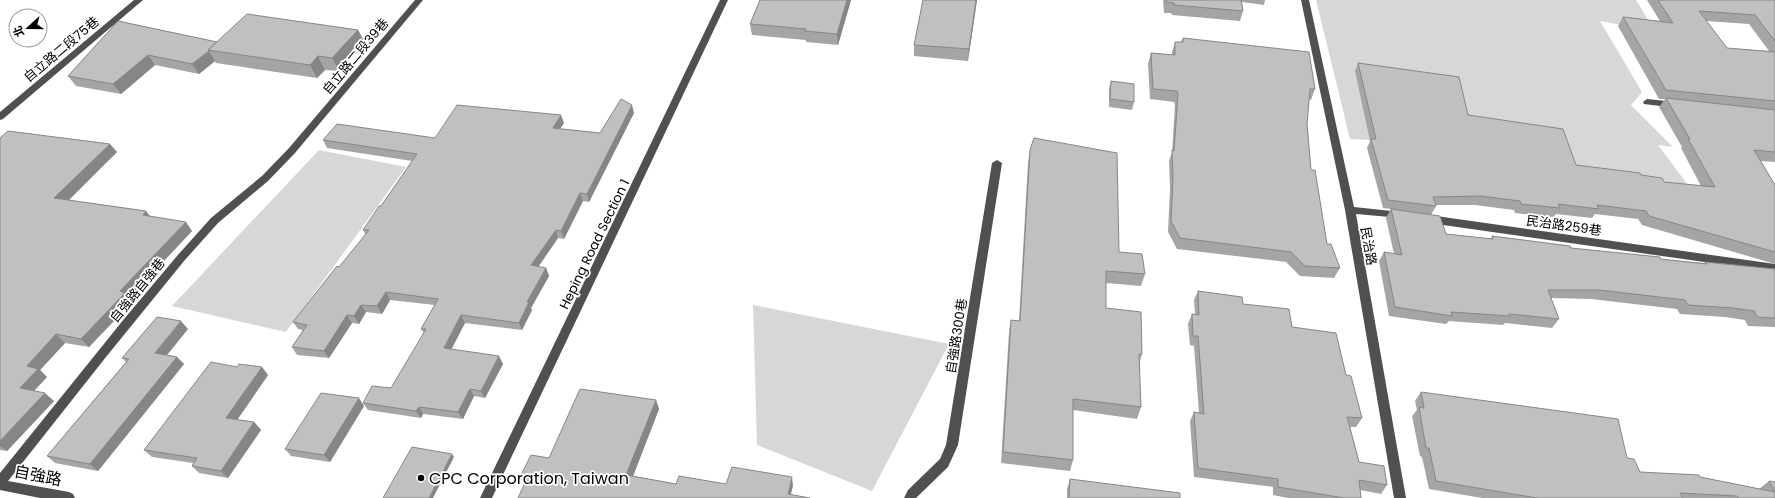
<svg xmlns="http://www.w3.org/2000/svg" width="1775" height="498" font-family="Poppins,'Noto Sans TC',sans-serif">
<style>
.green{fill:#d7d7d7}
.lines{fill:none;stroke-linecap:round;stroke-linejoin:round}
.minor{fill:#505050;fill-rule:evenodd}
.wall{fill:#a5a5a5;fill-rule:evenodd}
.shaded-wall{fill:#868686}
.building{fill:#c0c0c0;stroke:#868686}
.poi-dot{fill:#000;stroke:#fff;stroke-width:1.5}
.labels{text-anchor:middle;stroke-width:3.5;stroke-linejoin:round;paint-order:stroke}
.street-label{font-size:13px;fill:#000;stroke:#fff}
.near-street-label{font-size:16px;fill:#000;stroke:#fff}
.near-poi-label{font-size:16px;fill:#000;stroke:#fff;text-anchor:start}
</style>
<rect width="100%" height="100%" fill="#fff"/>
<!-- green -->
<path class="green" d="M1316 0H1636L1655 31 1600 21 1642 92 1631 105 1673 147 1658 145 1688 185 1370 140 1350 139Z
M319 150 406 167 286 332 172 306Z
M753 305 949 344 872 491 757 445Z"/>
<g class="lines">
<!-- minor -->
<path class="minor" d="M134 0H143L3 119 0 120V112Z
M415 0H423L295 153 268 181 218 223 184 261 106 357 8 481 69 492 73 494 75 498H40L0 490V473L124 319 177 256 211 218 262 176 289 148Z
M720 0H728L492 498H480Z
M1301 0H1309L1354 207 1401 212 1406 215 1401 218 1356 214 1406 498H1394L1345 210Z
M1647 99 1676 102 1680 105 1676 108 1644 104 1643 102Z
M997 160 1002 163 958 445 948 467 916 498H904L908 490 940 459 946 445 992 163Z
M1429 215 1775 264V272L1429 223 1424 219Z"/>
</g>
<!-- wall -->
<path class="wall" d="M760 0H851L838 45 806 42V40L752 35 750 24Z
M923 0H977L968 61 914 56V45Z
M1163 0H1265L1264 5 1242 2 1243 11 1240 21 1172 15 1171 13H1164Z
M1647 0H1775V162L1760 161 1775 185V264L1642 225 1638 219 1595 214 1592 218 1556 214 1553 217 1515 213 1514 210 1475 205H1436V206L1431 215 1446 234 1491 239 1492 236 1571 248 1660 259 1704 263 1705 262 1775 269V327L1748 326 1745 320 1725 317 1680 314 1677 309 1591 299 1551 298 1559 319 1552 328 1505 323 1503 325 1449 321 1446 324 1389 316 1379 261 1384 252 1394 254 1386 218 1391 209 1383 208 1367 148 1370 141 1355 71 1358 63 1576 165 1641 175 1664 182 1701 186 1681 148 1682 147 1659 107 1665 99H1659L1618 26 1623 17 1660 21ZM1706 21 1749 24 1769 51 1727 48Z
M118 21 217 42 358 30 365 43 339 71 325 70 317 78 216 63 215 61 199 74 155 65 121 94 76 86 68 76Z
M1183 38 1315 89 1311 100 1309 99 1307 124 1311 170 1327 244 1340 268 1334 278 1300 276 1286 262 1177 249 1168 232 1170 189 1169 161 1172 152 1175 104 1174 102 1150 99 1148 64 1151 53 1172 55V52L1175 42H1181Z
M1111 81 1134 102 1132 110 1109 107V89Z
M634 113 589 202 583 201 564 239 558 238 538 267 546 268 549 276 531 308 532 310 522 330 465 323 451 349 503 364 485 398 474 396 463 419 423 414 421 418 368 410 363 403 391 388 424 333 421 329 435 305 390 300 382 314 366 312 359 324 352 323 329 358 297 355 292 347 303 330 298 329 293 322 339 267 366 235 363 230 381 206 412 161 327 148 323 140 435 138 564 123 560 129 600 133Z
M0 138 117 152 68 200 146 211 149 216 192 231 130 297 133 301 89 347 65 343 40 370 47 377 34 391 54 401 7 451 0 450Z
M1030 150 1119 252 1145 274 1141 286 1106 283V308L1142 354 1139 364 1141 407 1137 419 1073 410V460L1070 471 1001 463 1009 332 1011 320 1019 321 1028 163Z
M1198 291 1243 304 1292 327 1346 375 1362 418 1356 427H1350L1359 462 1387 485 1381 494 1360 490 1361 498H1288L1273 495V487L1194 477 1190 421 1194 412 1199 413 1194 346 1190 345 1188 324 1192 314H1195L1194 300Z
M188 329 167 355 177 357 184 364 98 471 55 463 47 456 126 362 122 358Z
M268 375 237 420 254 422 261 430 228 478 199 473 192 466 193 463 152 457 144 450Z
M1421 392 1627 458 1640 472 1700 477 1759 489 1769 481 1775 482V498H1482L1429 489 1422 457 1420 456 1412 416 1417 410 1415 401Z
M656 400 659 409 633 476 676 484 793 486 524 484 520 477 549 458Z
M364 406 330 462 291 456 285 449Z
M1070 479 1180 498H1067V489Z"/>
<!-- shaded-wall -->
<path class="shaded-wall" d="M847 0H851L838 45 837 34Z
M976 0H977L968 61 969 49Z
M358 30 365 43 339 71 332 58Z
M209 51 215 61 199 74 192 64Z
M148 55 155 65 121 94 113 84Z
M318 56 325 70 317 78 310 65Z
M632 105 634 113 589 202 587 194Z
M561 115 564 123 555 136 553 128Z
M110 144 117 152 62 207 54 198Z
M580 193 583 201 564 239 561 231Z
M146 211 153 220 143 215Z
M186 222 192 231 130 297 133 301 89 347 81 339 120 291Z
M556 230 558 238 534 273 531 265Z
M546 268 549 276 531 308 532 310 522 330 519 323 527 302Z
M386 292 390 300 382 314 377 306Z
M361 305 366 312 359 324 354 316Z
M347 315 352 323 329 358 324 351Z
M461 315 465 323 448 356 444 348Z
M181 321 188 329 162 361 155 353Z
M56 334 65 343 40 370 47 377 29 396 20 388 27 366Z
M499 356 503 364 485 398 481 391Z
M177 357 184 364 98 471 90 464Z
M262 367 268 375 233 426 226 418Z
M470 389 474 396 463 419 458 412Z
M45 393 54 401 7 451 0 446V441Z
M359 398 364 406 330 462 324 455Z
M656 400 659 409 630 484 626 475Z
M419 407 423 414 421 418 416 411Z
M254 422 261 430 228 478 221 471Z
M452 454 454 457 433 498H429Z
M792 477 793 486 790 498 788 494Z"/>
<!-- building -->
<path class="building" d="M760 0H847L837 34 805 31 806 29 750 24Z
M923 0H976L969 49 914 45Z
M1166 0H1241L1243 11 1174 5V3L1166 2Z
M1658 0H1775V41L1755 15 1699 11 1727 48 1775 52V101L1666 90 1623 17 1673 23Z
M247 14 358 30 332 58 318 56 310 65 208 50Z
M118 21 217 42 208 50 209 51 192 64 148 55 113 84 68 76Z
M1183 38 1309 52 1315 89H1310L1307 124 1311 170H1315L1327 244H1331L1340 268 1305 266 1291 252 1180 238 1171 221 1173 179 1172 150 1174 151 1178 94 1177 91 1153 89 1151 53 1175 55V42H1183Z
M1358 63 1459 77 1468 115 1563 129 1576 165 1640 173 1641 175 1662 178 1664 182 1715 187 1688 139H1690L1666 98 1775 110V152L1754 150 1775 185V252L1649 216 1646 211 1597 205 1599 209 1558 204 1560 208 1521 204 1520 201 1481 196 1433 197 1436 206 1388 200 1371 139H1376Z
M1111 81 1134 84V102L1110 99Z
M621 99 632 105 587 194 580 193 561 231 556 230 531 265 546 268 527 302H529L519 323 461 315 444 348 499 356 481 391 470 389 458 412 419 407 416 411 363 403 372 386 391 388 426 329H421L438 299 386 292 377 306 361 305 354 316 347 315 324 351 292 347 307 325 293 322 337 266 339 267 369 230H363L379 206H381L417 154 323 140 337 124 435 138 457 105 561 115 553 128 600 133Z
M8 131 110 144 54 198 146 211 143 215 186 222 120 291 125 293 81 339 56 334 27 366 38 369 20 388 45 393 0 441V138Z
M1034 138 1117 153 1119 252 1142 254 1145 274 1106 271V308L1141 312 1142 354H1139L1141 407 1073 399V460L1003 452 1011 320 1020 321 1030 150Z
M1391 209 1440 216 1446 234 1493 239 1492 236 1570 246 1571 248 1660 257V259L1707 264 1705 262 1775 269V318L1757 317 1754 311 1733 308 1688 305 1685 300 1599 290H1548L1559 319 1509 314 1510 316 1451 312 1452 316 1395 307 1384 252 1402 255Z
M1198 291 1242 297 1243 304 1289 309 1292 327 1336 333 1346 375 1351 376 1362 418 1347 417 1359 462 1384 466 1387 485 1359 480 1361 498H1344L1278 487V479L1198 468 1194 412 1204 414 1198 336H1193L1192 314 1199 315Z
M157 317 181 321 155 353 177 357 90 464 47 456 129 359 122 358Z
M211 362 237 367 239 364 262 367 226 418 254 422 221 471 192 466 197 458 144 450Z
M580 389 656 400 626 475 676 484 679 476 726 484 732 467 792 477 788 494 810 498H518L527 478 520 477 531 455 549 458Z
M1421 392 1618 419 1627 458 1634 459 1640 472 1699 475 1700 477 1775 492 1769 481 1775 482V498H1738L1737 496 1680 493 1683 498H1537L1436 481 1429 448H1426L1419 407 1424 408Z
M321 393 359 398 324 455 285 449Z
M412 447 452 454 429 498H383Z
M1070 479 1180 493V498H1069Z"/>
<!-- markers -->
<circle class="poi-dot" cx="421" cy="478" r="4"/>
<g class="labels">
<!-- street labels -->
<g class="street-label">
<text transform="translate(61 49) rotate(-40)" y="5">自立路二段75巷</text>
<text transform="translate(355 56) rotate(-50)" y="5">自立路二段39巷</text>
<text transform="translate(1564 225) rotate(8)" y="5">民治路259巷</text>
<text transform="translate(594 244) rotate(-64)" y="5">Heping Road Section 1</text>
<text transform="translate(1369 246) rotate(80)" y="5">民治路</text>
<text transform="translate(137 290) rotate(-51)" y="5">自強路自強巷</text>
<text transform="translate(956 336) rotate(-81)" y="5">自強路300巷</text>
</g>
<!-- near-street labels -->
<g class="near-street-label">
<text transform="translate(38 475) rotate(11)" y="6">自強路</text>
</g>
<!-- near-poi labels -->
<g class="near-poi-label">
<text x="429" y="484">CPC Corporation, Taiwan</text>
</g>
</g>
<!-- north arrow -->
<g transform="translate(28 28) rotate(249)"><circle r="19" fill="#ffffff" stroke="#999999"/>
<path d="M0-3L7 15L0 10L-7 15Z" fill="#000000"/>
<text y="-6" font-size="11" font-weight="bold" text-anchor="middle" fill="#000000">北</text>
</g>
</svg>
